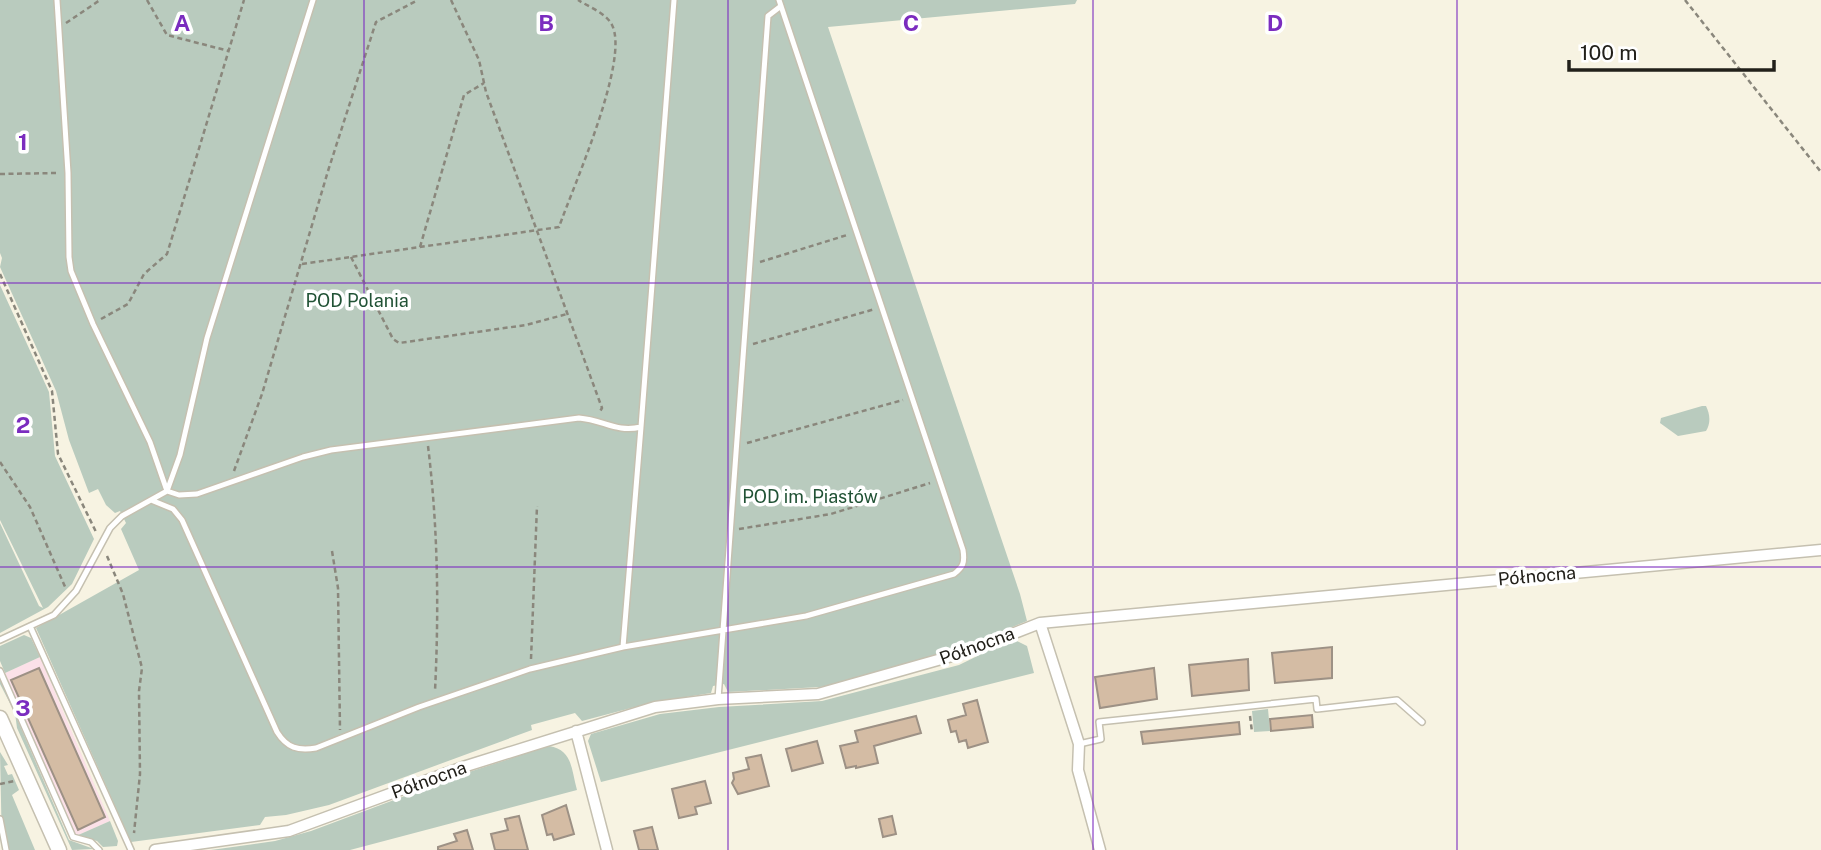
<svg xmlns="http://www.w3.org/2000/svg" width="1821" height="850" font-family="'Public Sans',sans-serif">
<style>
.industrial{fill:#fbe1e8}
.green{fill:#b9cbbe}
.building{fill:#d4bca4;stroke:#9d9185;stroke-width:2}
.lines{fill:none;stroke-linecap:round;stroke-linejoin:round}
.service-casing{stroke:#c5c0b0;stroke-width:8}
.minor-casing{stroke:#c5c0b0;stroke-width:13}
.tertiary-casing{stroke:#c5c0b0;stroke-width:17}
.path{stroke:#8a877c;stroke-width:2.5;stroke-dasharray:5 3.5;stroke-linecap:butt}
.service{stroke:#fff;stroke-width:5}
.minor{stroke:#fff;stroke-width:10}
.tertiary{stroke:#fff;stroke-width:14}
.grid{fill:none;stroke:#7b2cbf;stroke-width:2;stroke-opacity:0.55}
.labels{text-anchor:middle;stroke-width:7;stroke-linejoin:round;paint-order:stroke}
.park-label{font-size:18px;fill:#215235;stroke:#fff}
.street-label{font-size:18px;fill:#22201a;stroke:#fff}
.grid-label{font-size:23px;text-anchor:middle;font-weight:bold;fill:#7b2cbf;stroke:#fff;stroke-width:7;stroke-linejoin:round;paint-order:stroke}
</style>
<rect width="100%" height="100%" fill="#f7f3e2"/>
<!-- industrial -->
<path class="industrial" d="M40 657 110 821 76 836 5 673Z"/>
<!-- green -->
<path class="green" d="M0 0H1077L1075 4 828 27 1020 594 1027 621 957 650 845 682 820 687 728 692 724 684 713 686 711 693 650 703 582 721 575 713 531 725 532 730 329 805 286 815 265 817 260 825 131 842 36 628 139 570 121 529 126 523 120 511 115 513 106 505 98 489 89 493 69 440 56 391 0 267 2 258 0 253Z
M0 285 49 392 55 456 94 539 72 584 48 607 0 633V523L39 606 43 608 0 520Z
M1702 406H1706C1710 414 1711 423 1706 431L1678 436 1660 423 1661 418Z
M24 635 31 638 40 657 5 673 0 661V646Z
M1017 641 1027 646 1034 673 601 782 588 741 591 734 660 714 719 707 822 701 959 665 1004 643Z
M0 679 69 840 94 849 72 850 17 728 15 713 0 684Z
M1268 709 1270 731 1254 732 1252 711Z
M549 746C573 750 571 769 577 790L350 850H211L275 841 311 831 469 772Z
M0 752 8 765 4 766 8 775 12 774 19 790 12 795 35 850H2Z
M110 821 118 841 117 846 103 847 97 841 76 836Z"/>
<!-- building -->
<path class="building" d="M1332 647V678L1275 683 1272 653Z
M1248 659 1249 690 1192 696 1189 665Z
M39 668 105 817 78 830 11 680Z
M1154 668 1157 699 1100 708 1095 677Z
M977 700 988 742 968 748 966 740 959 742 956 731 951 732 948 720 966 715 963 704Z
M1312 715 1313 727 1271 731 1270 719Z
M916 716 921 733 874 746 878 763 856 768V766L846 768 840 746 858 742 855 731Z
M1239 722 1240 734 1143 744 1141 732Z
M817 741 823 763 792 771 786 749Z
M761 755 769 786 738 794 732 783 734 779 733 773 749 769 746 758Z
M705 781 711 803 695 807 697 814 679 818 672 789Z
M566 805 574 834 554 840 552 834 547 835 542 815Z
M519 816 528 850H495L491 834 508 830 505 819Z
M892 816 896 834 883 837 879 819Z
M652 827 658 850H639L634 831Z
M467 830 473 850H438V847L457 841 454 834Z"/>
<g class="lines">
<defs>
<path id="service" d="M57 0 68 173 69 257 71 271 93 324 150 442 167 491
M167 491 179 495 197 494 303 457 331 450 579 418C604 420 616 433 641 427L674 0
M151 500 173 509 182 520 277 732C287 748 298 751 316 748L419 707 530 669 623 647 641 427
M30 626 131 850
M0 640 54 615 76 591 110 528 122 516 167 491 180 455 207 338 313 0
M623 647 806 616 954 574C963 567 965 563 963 550L779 0
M0 671 73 837 91 842 99 850
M718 699 768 16 781 6
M1079 744 1101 739 1099 722 1316 699 1317 709 1397 700 1422 722
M0 819 6 850"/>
<path id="minor" d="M1040 623 1079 744 1078 770 1100 850
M576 731 607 850
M155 850 289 831 463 767 655 707 718 699 818 694 966 652 1040 623 1821 550"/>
<path id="tertiary" d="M0 718 59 850"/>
</defs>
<!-- service casing -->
<use href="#service" class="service-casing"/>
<!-- minor casing -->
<use href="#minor" class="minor-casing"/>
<!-- tertiary casing -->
<use href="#tertiary" class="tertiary-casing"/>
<!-- path -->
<path class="path" d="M147 0 167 35 229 51
M451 0 479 60 486 92 602 408 599 413
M1685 0 1821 172
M66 23 100 0
M0 174 58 173
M420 247 464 95 484 83
M351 257 393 339 399 343 526 325 567 314
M760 262 847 235
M302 264 559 227C573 187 630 60 612 25 606 13 589 7 578 0
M0 274 52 391 58 454 97 534
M101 319 128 304 144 274 167 254 244 0
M753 344 875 309
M747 443 903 400
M428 446C438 528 439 609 435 691
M0 462 30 507 66 589
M234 471 262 394 328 171 376 22 418 0
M739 529 831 514 930 483
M332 551 338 588 340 730
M107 556 123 594 142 668 139 691 140 774 134 833
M531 659 537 506
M1250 716 1252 732
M0 784 14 781"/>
<!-- service -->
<use href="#service" class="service"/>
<!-- minor -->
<use href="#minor" class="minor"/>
<!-- tertiary -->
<use href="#tertiary" class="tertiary"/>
</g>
<!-- grid -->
<path class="grid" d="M364 0V850M728 0V850M1093 0V850M1457 0V850M0 283H1821M0 567H1821"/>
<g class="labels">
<!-- park labels -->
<g class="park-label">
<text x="357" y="307">POD Polania</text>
<text x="810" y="503">POD im. Piastów</text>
</g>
<!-- street labels -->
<g class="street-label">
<text transform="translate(1537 576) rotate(-5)" y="6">Północna</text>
<text transform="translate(977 646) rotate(-20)" y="6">Północna</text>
<text transform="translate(429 780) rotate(-20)" y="6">Północna</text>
</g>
</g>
<g class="grid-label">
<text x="182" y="31">A</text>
<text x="546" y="31">B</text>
<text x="911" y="31">C</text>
<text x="1275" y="31">D</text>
<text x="23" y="150">1</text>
<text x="23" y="433">2</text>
<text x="23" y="716">3</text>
</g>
<!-- scale -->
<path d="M1569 60v10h205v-10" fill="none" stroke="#22201a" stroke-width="3.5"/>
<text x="1580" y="60" font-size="21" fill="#22201a" stroke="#ffffff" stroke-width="5" paint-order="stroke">100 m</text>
</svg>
